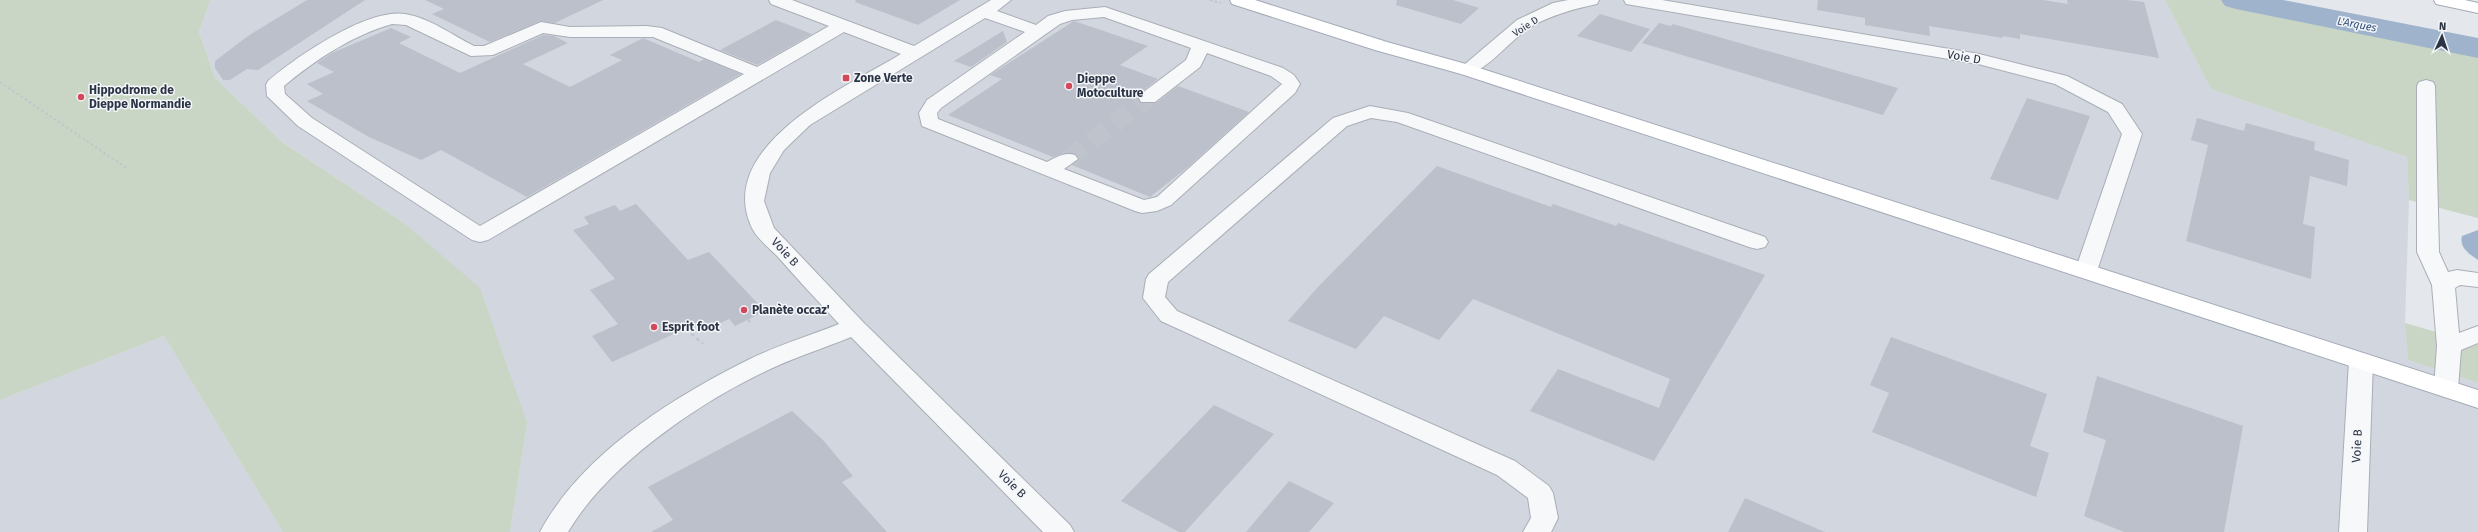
<svg xmlns="http://www.w3.org/2000/svg" width="2478" height="532" font-family="'Fira Sans',sans-serif">
<style>
.built{fill:#d2d6de}
.green{fill:#c9d6c5}
.water{fill:#9fb4cc}
.lines{fill:none;stroke-linecap:round;stroke-linejoin:round}
.river{fill:#9fb4cc;fill-rule:evenodd}
.building{fill:#bbc0ca}
.minor-tunnel{stroke:#bfc3cb;stroke-width:19;stroke-dasharray:19 10;stroke-linecap:butt}
.minor-casing{stroke:#a9aeb7;stroke-width:2}
.major-casing{stroke:#a3abb8;stroke-width:2}
.path-far1{stroke:#c2c5cb;stroke-width:2;stroke-dasharray:2.5 2.5;stroke-linecap:butt}
.path{stroke:#c2c5cb;stroke-width:2.5;stroke-dasharray:3.5 3.5;stroke-linecap:butt}
.minor{fill:#f7f8fa;fill-rule:evenodd}
.major{fill:#fff;fill-rule:evenodd}
.poi-dot{fill:#d1495b;stroke:#f4f6f9;stroke-width:1.5}
.labels{text-anchor:middle;stroke-width:3;stroke-linejoin:round;paint-order:stroke}
.far-street-label{font-size:10px;fill:#2b3445;stroke:#f4f6f9}
.far-water-label{font-size:11px;font-style:italic;fill:#34527a;stroke:#f4f6f9}
.street-label{font-size:12px;fill:#2b3445;stroke:#f4f6f9}
.poi-label{font-size:12px;font-weight:bold;fill:#2b3445;stroke:#f4f6f9;text-anchor:start}
</style>
<rect width="100%" height="100%" fill="#e4e7ec"/>
<!-- built -->
<path class="built" d="M210 0H2165L2211 89 2407 157 2409 200 2405 323 2408 360 2478 383V532H510L527 423 404 223 282 142 215 78 199 32Z
M164 336 283 532H0V400Z"/>
<!-- green -->
<path class="green" d="M0 0H210L199 32 215 78 282 142 404 223 480 288 527 423 510 532H283L164 336 0 400Z
M2165 0H2255L2478 40V218L2409 200 2407 157 2211 89Z
M2405 323 2478 344V383L2408 360Z"/>
<!-- water -->
<path class="water" d="M2478 230V260C2469 254 2459 247 2462 236Z"/>
<g class="lines">
<!-- river -->
<path class="river" d="M2221 0H2283L2478 38V58L2236 9 2225 6Z"/>
</g>
<!-- building -->
<path class="building" d="M307 0H365L258 70 247 69 230 80H223L215 68V61L248 36Z
M425 0H603L555 23 540 21 490 42 432 14 444 9Z
M856 0H960L918 25 855 2Z
M1397 0H1453L1479 8 1461 24 1396 5Z
M1818 0H2043L2068 4 2067 0H2127L2144 2 2159 58 2020 34V39L2003 36V38L1929 26 1930 36 1865 25V18L1817 10Z
M1600 14 1650 29 1631 52 1577 36Z
M776 20 812 34 757 65 720 50Z
M1074 21 1148 46 1120 65 1158 79 1140 93 1138 99 1141 104 1156 103 1178 86 1249 112 1188 167 1150 197 1072 165 1079 159 1075 154 1064 153 1053 157 948 115 1002 79 990 75Z
M1659 23 1671 26 1673 24 1898 88 1883 115 1642 43Z
M391 28 411 37 399 43 460 73 543 35 554 36 568 43 523 64 570 87 622 60 610 55 643 38 699 62 704 59 741 74 527 197 441 150 421 160 369 137 307 101 323 94 307 84 334 72 317 63 332 53Z
M1003 31 1007 42 971 67 954 61Z
M2027 98 2090 116 2058 200 1990 179Z
M2197 118 2244 131 2246 123 2315 142 2314 150 2349 160 2347 186 2310 176 2303 224 2315 227 2311 279 2186 241 2208 145 2191 140Z
M1437 166 1551 207 1553 204 1616 226 1618 223 1765 275 1654 461 1530 411 1558 369 1659 408 1670 379 1473 299 1439 340 1384 316 1356 349 1288 321 1317 288Z
M636 204 688 260 709 252 765 311 735 326 729 319 701 332 694 325 612 362 592 336 618 324 590 290 615 279 573 230 589 224 584 217 615 205 620 211Z
M1891 337 2047 394 2030 446 2049 453 2036 497 1872 432 1889 393 1870 385Z
M2097 376 2243 426 2224 532H2124L2084 516 2106 440 2083 432Z
M1214 405 1274 434 1185 532H1179L1121 501Z
M792 411 823 440 853 476 842 482 887 532H651L673 520 648 487Z
M1289 481 1334 503 1309 532H1246Z
M1745 498 1825 532H1728Z"/>
<g class="lines">
<!-- minor-tunnel -->
<path class="minor-tunnel" d="M1068 159 1148 98"/>
<defs>
<path id="minor" d="M769 0H792L914 46 991 0H1011L997 11 1036 25 1048 16 1065 11 1105 7 1283 68 1294 75 1300 84 1295 93 1171 205 1157 211 1142 213 1135 211 922 126 919 113 927 100 1025 32 985 18 810 125 784 150 770 173 764 201 774 228 863 322 1070 525 1074 532H1043L851 337C822 349 792 358 764 372 695 405 607 466 568 532H540C581 455 670 399 746 361 775 346 809 336 839 324 819 302 798 280 778 257 770 249 759 240 753 230 711 147 846 87 901 54L844 32 488 240 480 242 472 240 298 126 267 96 266 85 268 81C296 57 367 8 405 14 430 18 452 35 474 46H484L541 22 570 27 647 26 662 28 757 67 829 26 771 4ZM1104 17 1191 48 1186 60 1141 94 1139 98 1141 102H1155L1200 67 1207 53 1271 76 1282 84 1157 197 1144 200 1064 169 1078 159 1075 155C1064 152 1057 157 1047 162L938 119 937 113 941 108 1060 24 1072 20ZM392 24 406 25 471 56 493 55 543 33 570 37H653L744 74 480 226 312 118 285 94 284 86C315 60 353 35 392 24Z
M1568 0H1599L1597 4C1573 9 1552 15 1530 27 1512 38 1481 79 1461 74L1458 70 1517 20 1553 3Z
M1624 0H1662L1979 54 2067 76 2122 104 2142 134 2097 271 2094 276 2086 278 2078 276 2075 271 2122 134 2108 112 2055 84 1978 64 1632 5 1626 4Z
M2426 80 2433 82 2435 86 2439 252 2448 272 2457 270 2478 273V287L2460 285 2455 288 2459 333 2478 326V343L2461 350 2458 388 2455 394 2446 397 2437 394 2434 388 2437 346 2432 285 2417 252V86L2419 82Z
M1370 106 1408 113 1765 237 1768 242 1765 247 1757 249 1749 247 1397 122 1371 118 1347 126 1168 282 1165 297 1177 311 1515 461 1549 486 1553 493 1558 518 1551 532H1523L1531 518 1528 498 1497 475 1161 321 1143 298 1146 279 1149 274 1333 118Z
M2361 353 2369 355 2373 361 2367 532H2339L2349 361 2353 355Z"/>
<path id="major" d="M1230 0H1255L1387 42 1473 66 2478 390V408L1461 74 1375 50 1232 4Z
M2434 0H2465L2478 3V13L2436 4Z"/>
</defs>
<!-- minor casing -->
<use href="#minor" class="minor-casing"/>
<!-- major casing -->
<use href="#major" class="major-casing"/>
<!-- path-far1 -->
<path class="path-far1" d="M1210 0 1221 3
M0 82 128 169"/>
<!-- path -->
<path class="path" d="M748 320 750 322
M686 329 703 344"/>
<!-- minor -->
<use href="#minor" class="minor"/>
<!-- major -->
<use href="#major" class="major"/>
</g>
<!-- markers -->
<g class="poi-dot">
<rect x="842" y="74" width="8" height="8" rx="2"/>
<circle cx="1069" cy="86" r="4"/>
<circle cx="81" cy="97" r="4"/>
<circle cx="744" cy="310" r="4"/>
<circle cx="654" cy="327" r="4"/>
</g>
<g class="labels">
<!-- far-street labels -->
<g class="far-street-label">
<text transform="translate(1525 26) rotate(-33)" y="4">Voie D</text>
</g>
<!-- far-water labels -->
<g class="far-water-label">
<text transform="translate(2357 24) rotate(11)" y="4">L'Arques</text>
</g>
<!-- street labels -->
<g class="street-label">
<text transform="translate(1964 57) rotate(10)" y="4">Voie D</text>
<text transform="translate(785 252) rotate(47)" y="4">Voie B</text>
<text transform="translate(2357 446) rotate(-87)" y="4">Voie B</text>
<text transform="translate(1012 484) rotate(45)" y="4">Voie B</text>
</g>
<!-- poi labels -->
<g class="poi-label">
<text x="854" y="82">Zone Verte</text>
<text x="1077" y="83">Dieppe<tspan x="1077" dy="14">Motoculture</tspan></text>
<text x="89" y="94">Hippodrome de<tspan x="89" dy="14">Dieppe Normandie</tspan></text>
<text x="752" y="314">Planète occaz'</text>
<text x="662" y="331">Esprit foot</text>
</g>
</g>
<!-- north arrow -->
<g transform="translate(2442 36) rotate(3)" stroke="#f4f6f9" stroke-width="3" paint-order="stroke">
<path d="M0-3L7 15L0 10L-7 15Z" fill="#2b3445"/>
<text y="-6" font-size="11" font-weight="bold" text-anchor="middle" fill="#2b3445">N</text>
</g>
</svg>
